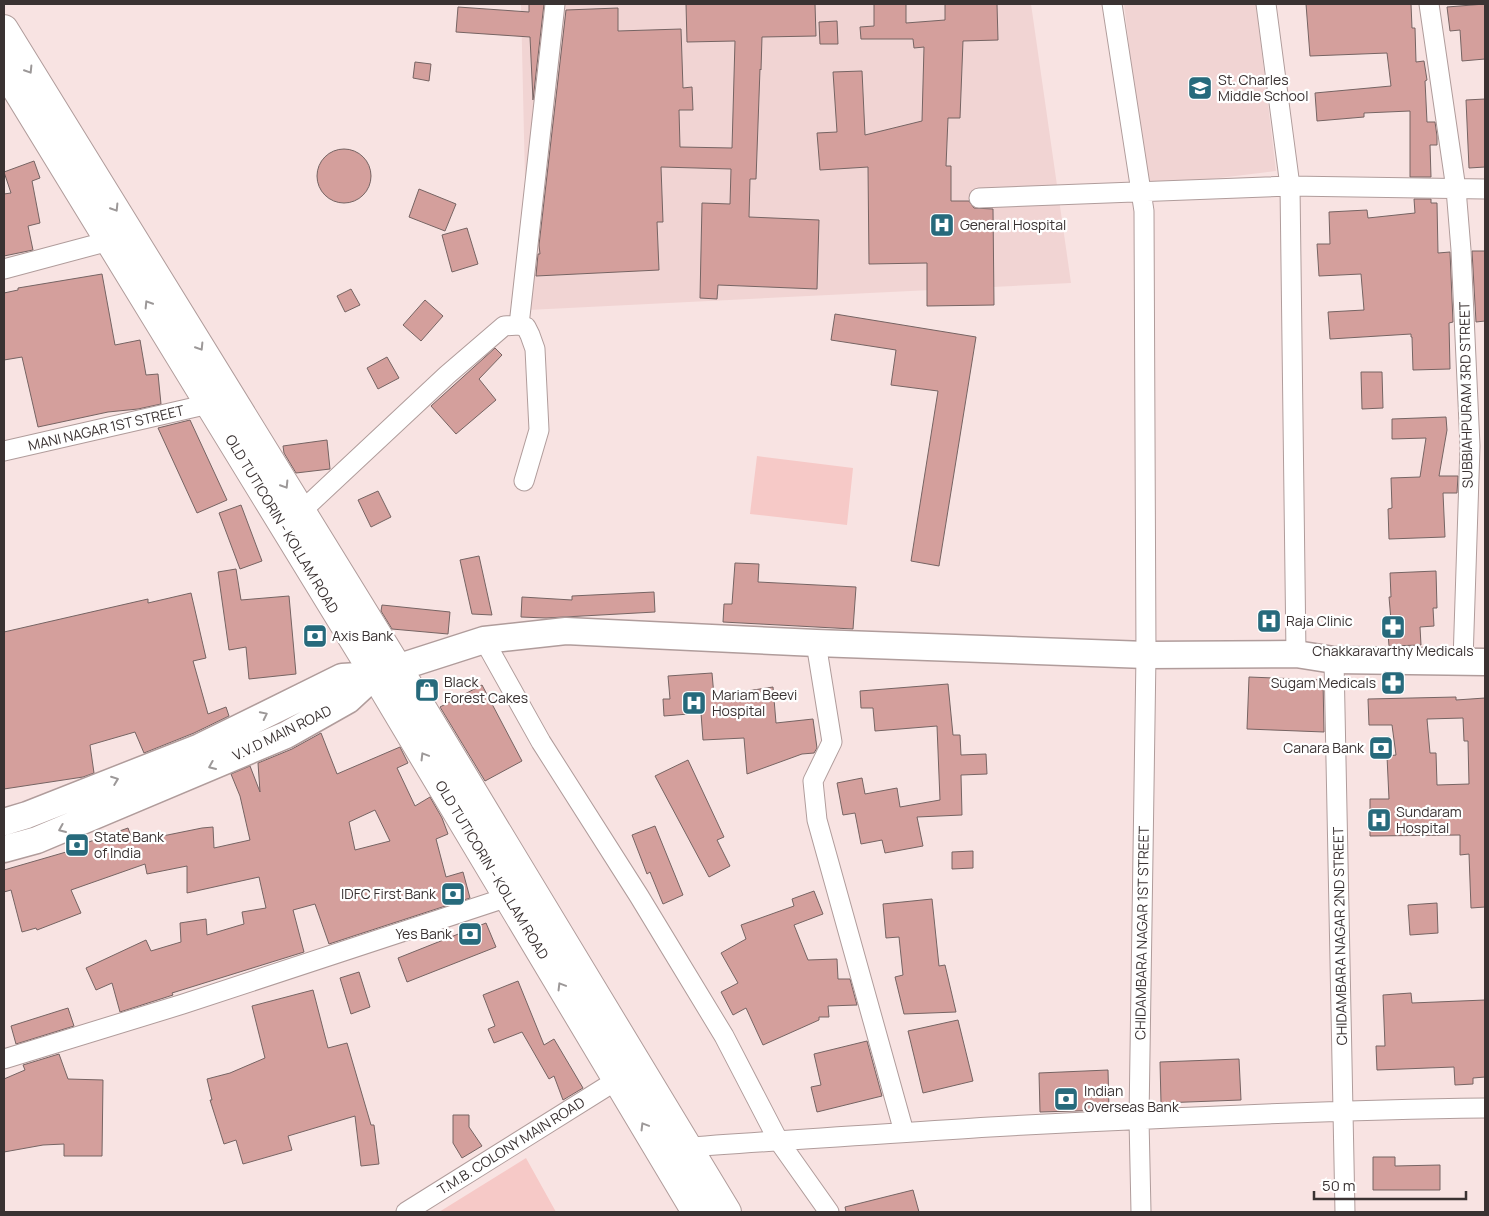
<svg xmlns="http://www.w3.org/2000/svg" width="1489" height="1216" font-family="Manrope,sans-serif">
<style>
.built{fill:#f1d4d3}
.green{fill:#f6c9c7}
.building{fill:#d49f9c;stroke:#766463;fill-rule:evenodd}
.lines{fill:none;stroke-linecap:round;stroke-linejoin:round}
.street-casing{stroke:#b09c9b;stroke-width:21}
.secondary-casing{stroke:#b09c9b;stroke-width:29}
.primary-casing{stroke:#b09c9b;stroke-width:30}
.street{stroke:#fff;stroke-width:19}
.secondary{stroke:#fff;stroke-width:26}
.primary{stroke:#fff;stroke-width:28}
.oneway{stroke:#9c9898}
.labels{text-anchor:middle;stroke-width:4.5;stroke-linejoin:round;paint-order:stroke}
.poi-label{font-size:14px;fill:#3a3232;stroke:#fff;text-anchor:start}
.street-label{font-size:14px;fill:#3a3232;stroke:#fff}
</style>
<rect width="100%" height="100%" fill="#f8e3e2"/>
<!-- built -->
<path class="built" d="M521 4H1031L1071 283 528 310Z
M1124 4H1256L1276 171 1146 187Z"/>
<!-- green -->
<path class="green" d="M757 456 853 468 847 525 750 514Z
M526 1158 556 1212H439Z"/>
<!-- building -->
<path class="building" d="M529 4H544L533 100 530 37 456 32 458 7 529 12Z
M686 4H815L816 36 762 37 761 70 760 69 756 179H750L749 217 819 220 817 289 718 285 717 299 700 298 702 203 730 204 731 169 661 167 663 222H657L659 270 536 276 538 254H540L539 245 566 10 618 8V31L681 29 683 88 692 87 693 110H679L680 147 732 148 735 41 687 42Z
M874 4H906V23L945 20V4H997L998 40 963 41 960 118H948L946 166H951V201H969L974 208 993 209 994 305 927 306V263L869 264 868 167 820 170 817 133 837 132 833 72 862 71 865 135 922 121 924 47 914 48 913 39H861L860 27 874 26Z
M1306 4H1411L1412 28H1415L1416 62 1424 61 1427 80 1425 81 1427 122H1435L1437 136V145H1430L1431 177H1410V111L1364 113V117L1317 121 1315 93 1391 86 1387 53 1310 56Z
M1485 4V59L1462 61 1460 30 1450 31 1447 7Z
M837 21 838 44H820L819 22Z
M415 62 431 64 429 81 413 78Z
M1485 99V167L1469 168 1466 100Z
M317 176a27 27 0 1 1 54 0a27 27 0 1 1-54 0Z
M34 161 40 178 32 181 40 223 28 226 33 250 4 256V194L11 193 4 172Z
M419 189 456 204 445 231 409 217Z
M1414 199H1431V203H1437L1438 253 1450 252 1453 322 1449 323 1450 369 1413 370 1412 337H1411V334L1330 339 1328 312 1364 310 1361 274 1319 276 1317 244H1330L1329 212 1367 210 1368 218 1415 213Z
M467 228 478 264 452 272 442 235Z
M1472 251H1485V321L1476 322Z
M102 274 115 345 140 340 146 375 158 374 161 404 138 409 108 412 38 427 22 357 4 360V293L18 290V288Z
M351 289 360 305 345 312 337 296Z
M425 300 443 316 421 341 403 325Z
M835 314 976 337 939 566 911 561 938 391 891 385 896 350 831 340Z
M495 348 502 355 479 379 496 400 456 434 431 406Z
M387 357 399 378 378 389 367 368Z
M1361 372H1382L1383 408 1362 409Z
M1446 417 1447 430 1439 476H1458L1457 493H1443L1445 537 1389 539 1388 509 1392 508 1391 478 1420 477 1426 438 1392 439V419Z
M190 420 227 500 197 513 158 428Z
M327 440 330 469 296 473 284 453 283 446Z
M378 491 391 517 371 527 358 500Z
M241 505 262 561 240 569 219 513Z
M479 556 492 615 472 614 460 560Z
M735 563 759 564 758 582 856 587 853 629 723 622 724 604H732Z
M236 569 241 600 289 596 296 674 249 679 246 647 229 650 218 572Z
M1436 571 1437 608H1433L1434 626 1420 627 1421 645 1389 646 1387 621 1391 620 1389 597H1391L1390 573Z
M654 592 655 612 546 618 521 617 522 597 572 600V596Z
M191 593 206 658 193 661 208 714 226 707 229 716 194 733 144 753 135 732 90 745 94 773 83 777 4 789V632L148 599V603Z
M382 605 450 612 448 634 392 629 381 611Z
M712 673 714 696 773 687 776 723 813 719 817 748 814 753 802 754 747 774 744 738 703 740 701 713 664 716 663 699H670L668 676Z
M1249 677 1323 680 1324 732 1247 729Z
M948 684 953 735H960L961 755 986 754 987 774 961 775 962 815 917 817 923 846 885 853 882 840 861 844 855 813 843 815 837 783 862 778 865 794 897 788 900 807 940 800 937 726 875 731 873 708H861L860 691Z
M482 685 522 761 485 781 440 707Z
M1456 697V700L1485 698V907L1471 908 1469 854 1460 855V835L1370 836V799H1389L1387 756 1396 755 1392 725H1369L1368 699ZM1463 718 1464 741H1468L1469 784 1437 785 1436 753H1430L1427 719Z
M321 733 337 774 400 747 408 763 397 768 415 806 430 797 442 818 448 834 436 839 446 877 463 872 470 898 329 944 315 904 293 910 304 952 172 993 173 995 120 1012 112 983 96 990 86 968 146 940 151 951 181 942 180 923 206 919 207 935 244 924 242 912 266 908 259 877 187 893V866L147 874 145 864 71 890 81 913 37 930 36 928 22 932 11 890 4 892V870L73 850 72 848 128 828 133 842 202 828 213 827 214 848 250 840 240 796 231 774 250 766 260 792 258 763 292 749ZM375 810 390 841 355 850 349 822Z
M688 760 724 837 717 840 730 866 709 877 655 776Z
M655 826 683 895 663 904 650 872 647 874 632 835Z
M973 851V868L952 869V852Z
M814 891 823 914 794 925 808 960 837 959 838 979H850L857 1005 828 1006 829 1017H819V1020L763 1045 746 1008 733 1015 721 992 738 983 721 953 746 939 741 925 794 906 792 899Z
M932 899 939 966 945 965 956 1012 904 1014 895 977 903 975 899 937 886 938 883 904Z
M1437 903 1438 933 1410 935 1408 905Z
M486 923 496 947 407 982 398 958Z
M359 972 370 1007 351 1014 340 978Z
M518 981 544 1045 554 1039 583 1088 563 1100 554 1076 549 1079 522 1032 494 1043 488 1029 495 1026 483 995Z
M313 990 328 1048 347 1043 371 1125H374L379 1164 361 1166 355 1116 288 1136 292 1150 243 1164 236 1140 224 1144 210 1100H212L207 1079 230 1073 265 1058 252 1006Z
M1411 993 1412 1003 1485 1000V1077L1473 1078V1084L1455 1085 1454 1067 1377 1070 1376 1046H1385L1383 995Z
M68 1008 74 1026 16 1044 11 1026Z
M958 1020 973 1081 923 1093 908 1031Z
M867 1041 882 1096 817 1112 811 1087 821 1085 814 1054Z
M59 1054 68 1079 103 1080 102 1156H64V1144L43 1145 4 1152V1079L25 1070 23 1065Z
M1239 1059 1241 1100 1161 1103 1160 1062Z
M1108 1070 1109 1110 1040 1112 1039 1073Z
M453 1115H469V1127L482 1146 462 1158 453 1143Z
M1373 1157H1395V1166L1440 1165V1190H1373Z
M913 1190 919 1212H846L845 1207Z"/>
<g class="lines">
<defs>
<path id="street" d="M1112 4 1144 211 1146 655 1139 1119 1141 1212
M1266 4 1290 186 1296 654
M1429 4 1456 189 1461 250 1470 446 1463 661
M979 198 1290 186 1485 189
M4 269 109 241
M519 325 555 4
M4 451 209 404
M292 520 447 375 504 326 519 325 526 327 530 335 535 349 539 430 524 481
M484 640 541 742 639 896 724 1036 778 1140 829 1212
M816 643 832 742 813 781 817 820 904 1132
M1334 660 1345 1212
M4 1059 183 1004 508 897
M677 1148C781 1140 885 1134 990 1127 1155 1118 1320 1110 1485 1108
M406 1212 617 1080"/>
<path id="secondary" d="M4 822 27 815 200 747 342 677 375 675 484 640 566 631 816 643 1146 655 1296 654 1334 660 1485 662
M4 849 37 840 286 735 348 700 375 675"/>
<path id="primary" d="M4 29 398 668 727 1212
M4 69 375 675 696 1212"/>
</defs>
<!-- street casing -->
<use href="#street" class="street-casing"/>
<!-- secondary casing -->
<use href="#secondary" class="secondary-casing"/>
<!-- primary casing -->
<use href="#primary" class="primary-casing"/>
<!-- street -->
<use href="#street" class="street"/>
<!-- secondary -->
<use href="#secondary" class="secondary"/>
<!-- primary -->
<use href="#primary" class="primary"/>
</g>
<!-- one-way arrows -->
<defs><path id="oneway-chevron" d="M-2-3.5L2.5 0L-2 3.5" fill="none" stroke-width="1.6" stroke-linecap="round" stroke-linejoin="round" transform="scale(1.25)"/></defs>
<g class="oneway">
<use href="#oneway-chevron" transform="translate(29 70) rotate(58)"/>
<use href="#oneway-chevron" transform="translate(115 208) rotate(58)"/>
<use href="#oneway-chevron" transform="translate(148 304) rotate(-122)"/>
<use href="#oneway-chevron" transform="translate(200 347) rotate(58)"/>
<use href="#oneway-chevron" transform="translate(285 485) rotate(58)"/>
<use href="#oneway-chevron" transform="translate(264 715) rotate(-26)"/>
<use href="#oneway-chevron" transform="translate(424 756) rotate(-121)"/>
<use href="#oneway-chevron" transform="translate(212 766) rotate(157)"/>
<use href="#oneway-chevron" transform="translate(115 780) rotate(-21)"/>
<use href="#oneway-chevron" transform="translate(62 829) rotate(157)"/>
<use href="#oneway-chevron" transform="translate(561 986) rotate(-121)"/>
<use href="#oneway-chevron" transform="translate(644 1126) rotate(-121)"/>
</g>
<!-- icons -->
<defs>
<symbol id="school-square" viewBox="-11 -11 22 22"><rect x="-9" y="-9" width="18" height="18" rx="4" fill="#276a7c" stroke="#fff"/><path d="M0-5L7-2L0 1L-7-2ZM-4 1L0 2.5L4 1V4Q0 6-4 4Z" fill="#fff"/></symbol>
<symbol id="hospital-square" viewBox="-11 -11 22 22"><rect x="-9" y="-9" width="18" height="18" rx="4" fill="#276a7c" stroke="#fff"/><path d="M-5-5h3v3.5h4V-5h3V5h-3V1.5h-4V5h-3Z" fill="#fff"/></symbol>
<symbol id="pharmacy-square" viewBox="-11 -11 22 22"><rect x="-9" y="-9" width="18" height="18" rx="4" fill="#276a7c" stroke="#fff"/><path d="M-2-6h4v4h4v4h-4v4h-4v-4h-4v-4h4Z" fill="#fff"/></symbol>
<symbol id="bank-square" viewBox="-11 -11 22 22"><rect x="-9" y="-9" width="18" height="18" rx="4" fill="#276a7c" stroke="#fff"/><path d="M-6-4H6V4H-6ZM0-2.3a2.3 2.3 0 1 0 0 4.6a2.3 2.3 0 1 0 0-4.6Z" fill="#fff"/></symbol>
<symbol id="shop-square" viewBox="-11 -11 22 22"><rect x="-9" y="-9" width="18" height="18" rx="4" fill="#276a7c" stroke="#fff"/><path d="M-5-2.5h2.3a2.7 3.5 0 0 1 5.4 0H5L5.5 6h-11ZM-1.5-2.5h3a1.5 2.3 0 0 0-3 0Z" fill="#fff"/></symbol>
</defs>
<g fill-rule="evenodd">
<use href="#school-square" x="1186" y="74" width="28" height="28"/>
<use href="#hospital-square" x="928" y="211" width="28" height="28"/>
<use href="#hospital-square" x="1255" y="607" width="28" height="28"/>
<use href="#pharmacy-square" x="1379" y="613" width="28" height="28"/>
<use href="#bank-square" x="301" y="622" width="28" height="28"/>
<use href="#pharmacy-square" x="1379" y="669" width="28" height="28"/>
<use href="#shop-square" x="413" y="676" width="28" height="28"/>
<use href="#hospital-square" x="680" y="689" width="28" height="28"/>
<use href="#bank-square" x="1367" y="734" width="28" height="28"/>
<use href="#hospital-square" x="1365" y="806" width="28" height="28"/>
<use href="#bank-square" x="63" y="831" width="28" height="28"/>
<use href="#bank-square" x="439" y="880" width="28" height="28"/>
<use href="#bank-square" x="456" y="920" width="28" height="28"/>
<use href="#bank-square" x="1052" y="1085" width="28" height="28"/>
</g>
<g class="labels">
<!-- poi labels -->
<g class="poi-label">
<text x="1218" y="85">St. Charles<tspan x="1218" dy="16">Middle School</tspan></text>
<text x="960" y="230">General Hospital</text>
<text x="1286" y="626">Raja Clinic</text>
<text x="332" y="641">Axis Bank</text>
<text x="1393" y="656" text-anchor="middle">Chakkaravarthy Medicals</text>
<text x="444" y="687">Black<tspan x="444" dy="16">Forest Cakes</tspan></text>
<text x="1376" y="688" text-anchor="end">Sugam Medicals</text>
<text x="712" y="700">Mariam Beevi<tspan x="712" dy="16">Hospital</tspan></text>
<text x="1364" y="753" text-anchor="end">Canara Bank</text>
<text x="1396" y="817">Sundaram<tspan x="1396" dy="16">Hospital</tspan></text>
<text x="94" y="842">State Bank<tspan x="94" dy="16">of India</tspan></text>
<text x="436" y="899" text-anchor="end">IDFC First Bank</text>
<text x="452" y="939" text-anchor="end">Yes Bank</text>
<text x="1084" y="1096">Indian<tspan x="1084" dy="16">Overseas Bank</tspan></text>
</g>
<!-- street labels -->
<g class="street-label">
<text transform="translate(1466 395) rotate(-91)" y="5">SUBBIAHPURAM 3RD STREET</text>
<text transform="translate(106 428) rotate(-13)" y="5">MANI NAGAR 1ST STREET</text>
<text transform="translate(282 524) rotate(59)" y="5">OLD TUTICORIN - KOLLAM ROAD</text>
<text transform="translate(282 733) rotate(-26)" y="5">V.V.D MAIN ROAD</text>
<text transform="translate(492 870) rotate(59)" y="5">OLD TUTICORIN - KOLLAM ROAD</text>
<text transform="translate(1142 933) rotate(-89)" y="5">CHIDAMBARA NAGAR 1ST STREET</text>
<text transform="translate(1340 936) rotate(-91)" y="5">CHIDAMBARA NAGAR 2ND STREET</text>
<text transform="translate(511 1146) rotate(-32)" y="5">T.M.B. COLONY MAIN ROAD</text>
</g>
</g>
<!-- border -->
<rect width="1489" height="1216" fill="none" stroke="#3a3232" stroke-width="10"/>
<!-- scale -->
<path d="M1314 1191v8h152v-8" fill="none" stroke="#3a3232" stroke-width="2.5"/>
<text x="1322" y="1191" font-size="15" fill="#3a3232" stroke="#ffffff" stroke-width="4" paint-order="stroke">50 m</text>
</svg>
